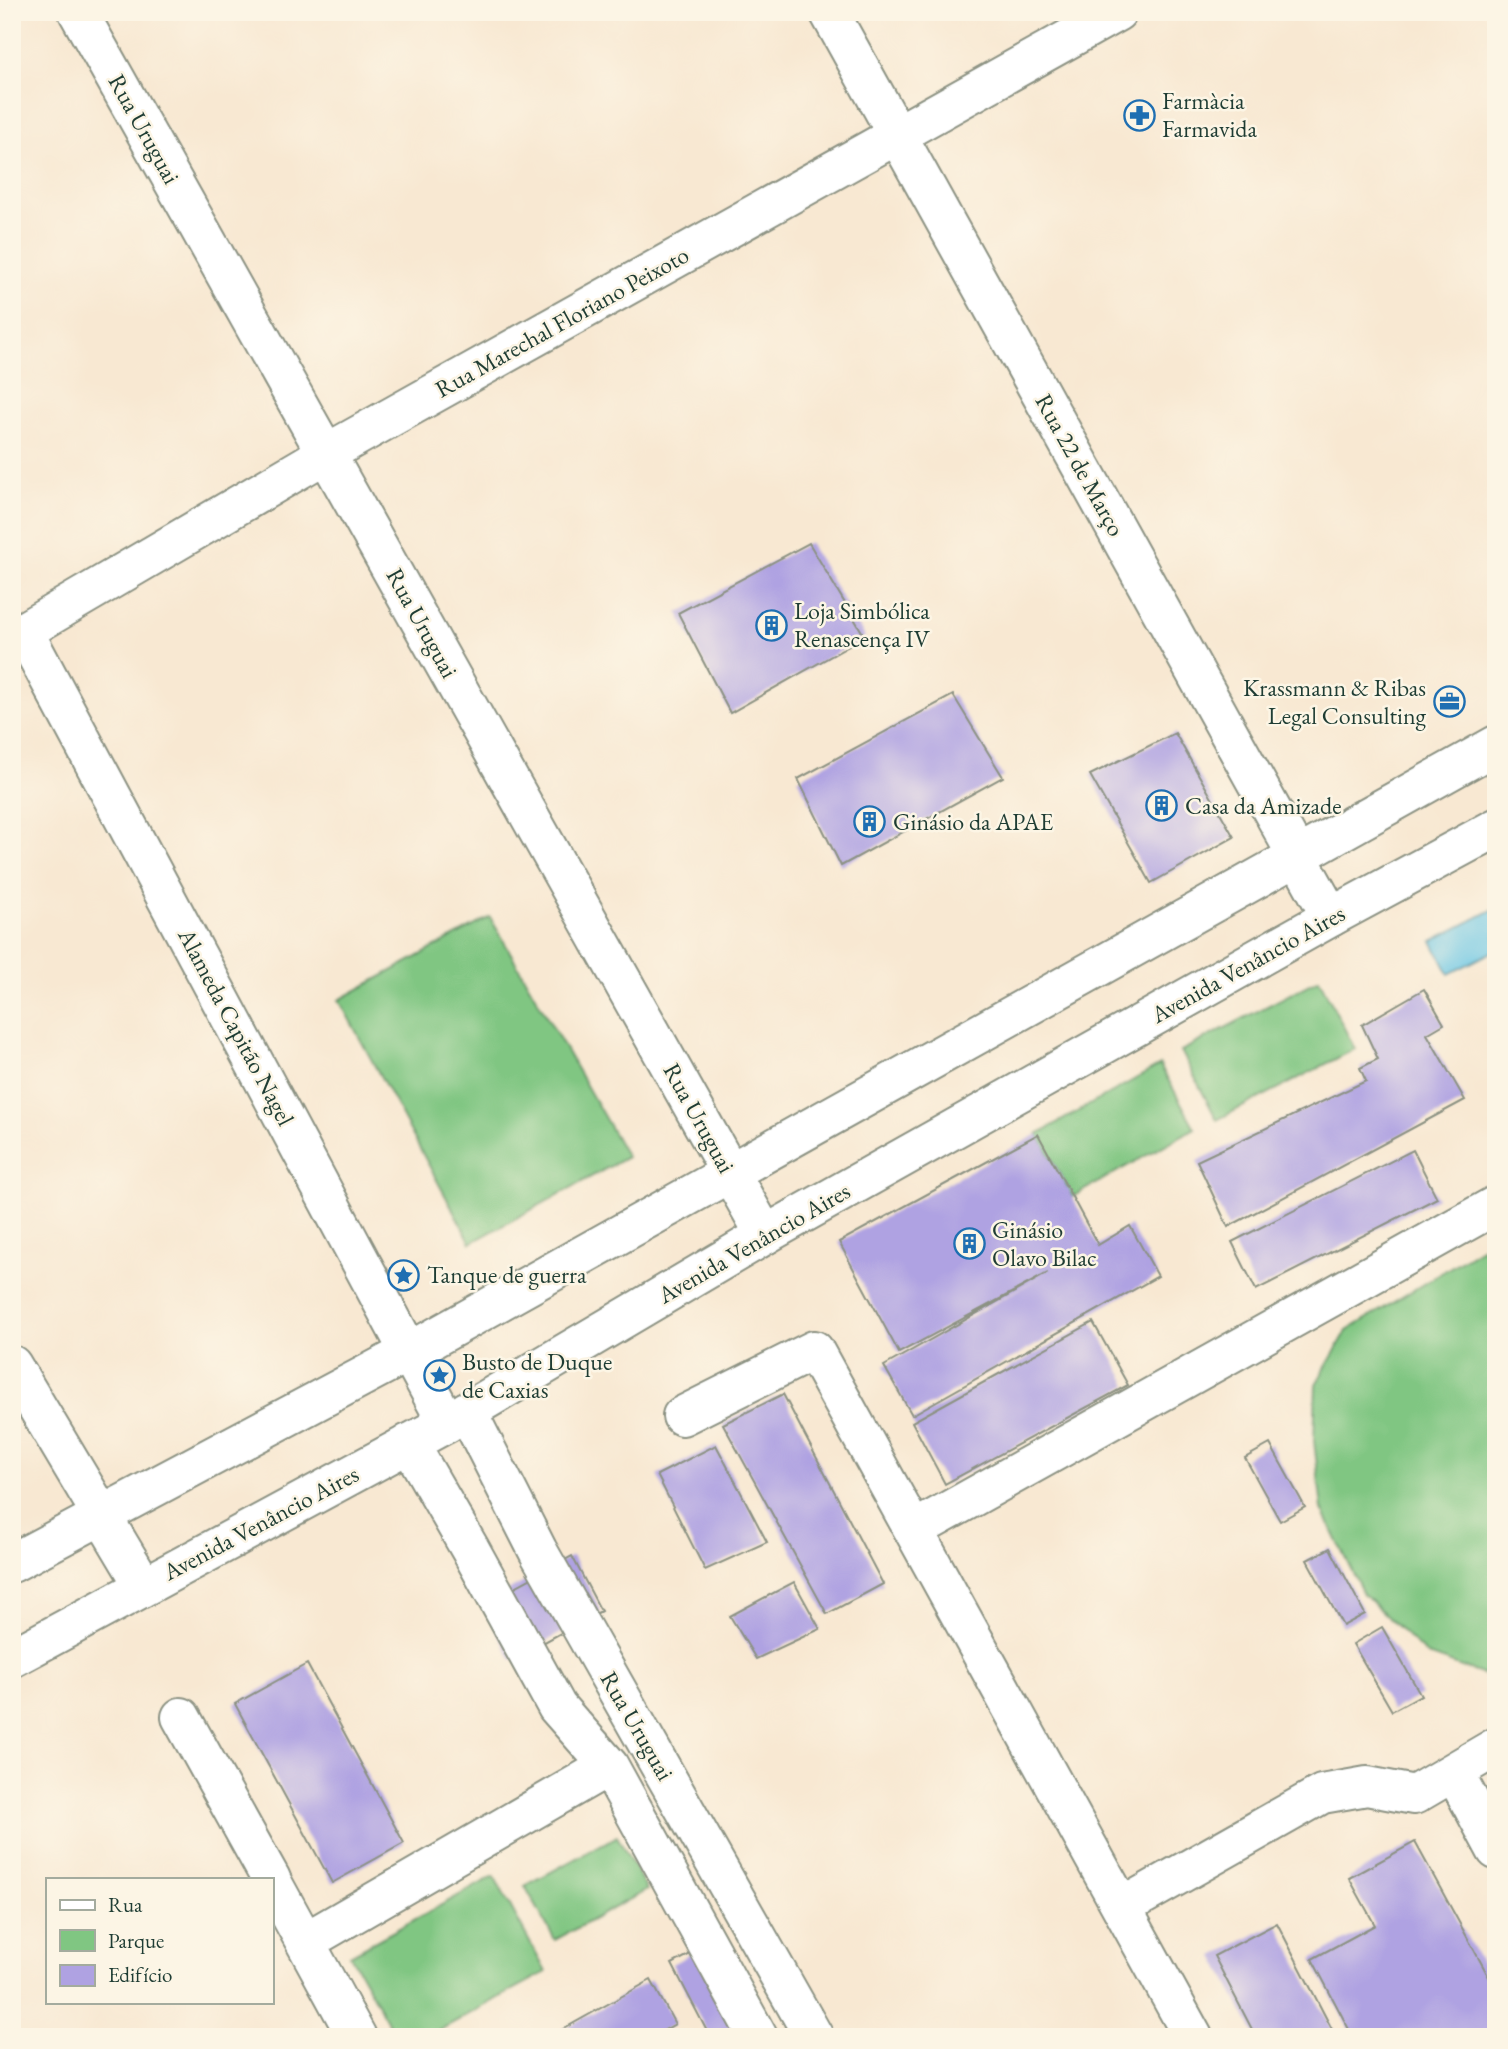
<svg xmlns="http://www.w3.org/2000/svg" width="1508" height="2049" font-family="'EB Garamond',serif">
<style>
.green{fill:#80c682;stroke:#50825b;stroke-width:2}
.water{fill:#66c5e5;stroke:#42818c;stroke-width:2}
.building{fill:#afa2e2}
.lines{fill:none;stroke-linecap:round;stroke-linejoin:round}
.minor-casing{stroke:#8c9283;stroke-width:42}
.major-casing{stroke:#8c9283;stroke-width:42}
.minor{stroke:#fff;stroke-width:38}
.major{stroke:#fff;stroke-width:38}
.labels{text-anchor:middle;stroke-width:5;stroke-linejoin:round;paint-order:stroke}
.poi-label{font-size:24px;fill:#1f3d34;stroke:#fcf5e5;text-anchor:start}
.street-label{font-size:24px;fill:#1f3d34;stroke:#fcf5e5}
</style>
<rect width="100%" height="100%" fill="#fcf5e5"/>
<filter id="ink" filterUnits="userSpaceOnUse"><feTurbulence type="fractalNoise" baseFrequency=".0143" numOctaves="2"/><feDisplacementMap in="SourceGraphic" scale="14" xChannelSelector="R" yChannelSelector="G"/><feConvolveMatrix kernelMatrix="1 2 1 2 8 2 1 2 1" color-interpolation-filters="sRGB"/></filter>
<filter id="wash" filterUnits="userSpaceOnUse"><feTurbulence type="fractalNoise" baseFrequency=".00686" numOctaves="4" result="noise"/><feDisplacementMap in="SourceGraphic" scale="28" xChannelSelector="R" yChannelSelector="G"/><feGaussianBlur stdDeviation="1.57" result="paint"/><feColorMatrix in="noise" values="0 0 0 0 0 0 0 0 0 0 0 0 0 0 0 0 0 1.4 0 .05"/><feComposite in="paint" operator="in"/></filter>
<g filter="url(#wash)">
<rect width="100%" height="100%" fill="#f8e8d2"/>
<!-- green -->
<path class="green" d="M490 917 627 1157 471 1243 339 1000Z
M1319 979 1355 1049 1217 1120 1181 1051Z
M1160 1065 1195 1128 1072 1197 1038 1134Z
M1496 1239V1679L1427 1655 1363 1594 1322 1509 1314 1441 1316 1384 1347 1331Z
M617 1836 647 1890 555 1940 525 1886Z
M494 1876 546 1972 427 2037H396L350 1955Z"/>
<!-- water -->
<path class="water" d="M1496 908V950L1449 974 1432 941Z"/>
<g id="blocks">
<!-- building -->
<path class="building" d="M809 543 865 637 730 713 678 613Z
M953 695 1003 777 841 866 798 779Z
M1175 733 1234 837 1151 883 1090 775Z
M1424 989 1444 1024 1427 1034 1465 1100 1228 1227 1197 1161 1366 1081 1360 1068 1378 1059 1362 1025Z
M1038 1134 1098 1245 1130 1226 1158 1276 912 1415 884 1366 1048 1273 899 1353 839 1242Z
M1413 1150 1437 1198 1256 1290 1232 1242Z
M1093 1322 1128 1385 945 1484 912 1422Z
M783 1394 883 1584 827 1614 723 1424Z
M1270 1444 1305 1507 1280 1521 1245 1458Z
M716 1445 767 1542 705 1570 657 1475Z
M1330 1548 1365 1614 1343 1626 1307 1560Z
M572 1556 601 1611 512 1660 482 1605Z
M794 1582 820 1629 756 1659 730 1616Z
M1382 1627 1421 1695 1392 1711 1353 1644Z
M307 1664 404 1843 332 1883 235 1704Z
M1415 1842 1496 1990V2037H1353L1312 1959 1375 1925 1349 1878Z
M1277 1923 1336 2037H1256L1214 1956Z
M694 1952 739 2037H710L672 1964Z
M651 1980 675 2024 652 2037H549Z"/>
</g>
</g>
<g filter="url(#ink)">
<use href="#blocks" fill-opacity="0" stroke="#8c9283" stroke-width="2"/>
<g class="lines">
<defs>
<path id="minor" d="M78 12 765 1235
M829 12 1331 917
M24 632 447 1423
M12 638 327 453 1117 12
M12 1365 144 1586
M467 1411 538 1551 814 2037
M682 1416 814 1350 1193 2037
M409 1443 470 1549 557 1707 609 1766 758 2037
M914 1530 1496 1205
M181 1717 271 1879
M1454 1772 1496 1850
M271 1880 357 2037
M1122 1907 1322 1794 1367 1786 1414 1795 1496 1747
M305 1942 609 1766"/>
<path id="major" d="M12 1563 409 1352 1496 745
M12 1658 447 1423 765 1235 1331 917 1496 828"/>
</defs>
<!-- minor casing -->
<use href="#minor" class="minor-casing"/>
<!-- major casing -->
<use href="#major" class="major-casing"/>
<!-- minor -->
<use href="#minor" class="minor"/>
<!-- major -->
<use href="#major" class="major"/>
</g>
</g>
<!-- icons -->
<defs>
<symbol id="pharmacy-ring" viewBox="-11 -11 22 22"><circle r="9.5" fill="#fcf5e5" stroke="#1f6fb2" stroke-width="1.5"/><path d="M-2-6h4v4h4v4h-4v4h-4v-4h-4v-4h4Z" fill="#1f6fb2"/></symbol>
<symbol id="building-ring" viewBox="-11 -11 22 22"><circle r="9.5" fill="#fcf5e5" stroke="#1f6fb2" stroke-width="1.5"/><path d="M-4-6H4V6H1V3H-1V6H-4ZM-2.5-4.3h1.7v1.8h-1.7ZM.8-4.3h1.7v1.8H.8ZM-2.5-1h1.7V.8h-1.7ZM.8-1h1.7V.8H.8Z" fill="#1f6fb2"/></symbol>
<symbol id="office-ring" viewBox="-11 -11 22 22"><circle r="9.5" fill="#fcf5e5" stroke="#1f6fb2" stroke-width="1.5"/><path d="M-6-3h4V-5.5h4V-3h4V5H-6ZM-1-4.5V-3h2v-1.5ZM-6 0V1H6V0Z" fill="#1f6fb2"/></symbol>
<symbol id="sight-ring" viewBox="-11 -11 22 22"><circle r="9.5" fill="#fcf5e5" stroke="#1f6fb2" stroke-width="1.5"/><path d="M0-6L1.8-2.2L6-1.7L2.9 1.2L3.7 5.4L0 3.3L-3.7 5.4L-2.9 1.2L-6-1.7L-1.8-2.2Z" fill="#1f6fb2"/></symbol>
</defs>
<g fill-rule="evenodd">
<use href="#pharmacy-ring" x="1122" y="98" width="35" height="35"/>
<use href="#building-ring" x="754" y="608" width="35" height="35"/>
<use href="#office-ring" x="1432" y="684" width="35" height="35"/>
<use href="#building-ring" x="1144" y="788" width="35" height="35"/>
<use href="#building-ring" x="852" y="804" width="35" height="35"/>
<use href="#building-ring" x="952" y="1226" width="35" height="35"/>
<use href="#sight-ring" x="386" y="1258" width="35" height="35"/>
<use href="#sight-ring" x="422" y="1358" width="35" height="35"/>
</g>
<g class="labels">
<!-- poi labels -->
<g class="poi-label">
<text x="1162" y="109">Farmàcia<tspan x="1162" dy="28">Farmavida</tspan></text>
<text x="794" y="619">Loja Simbólica<tspan x="794" dy="28">Renascença IV</tspan></text>
<text x="1426" y="696" text-anchor="end">Krassmann &amp; Ribas<tspan x="1426" dy="28">Legal Consulting</tspan></text>
<text x="1185" y="814">Casa da Amizade</text>
<text x="893" y="830">Ginásio da APAE</text>
<text x="992" y="1238">Ginásio<tspan x="992" dy="28">Olavo Bilac</tspan></text>
<text x="427" y="1283">Tanque de guerra</text>
<text x="462" y="1370">Busto de Duque<tspan x="462" dy="28">de Caxias</tspan></text>
</g>
<!-- street labels -->
<g class="street-label">
<text transform="translate(144 129) rotate(61)" y="8">Rua Uruguai</text>
<text transform="translate(562 322) rotate(-29)" y="8">Rua Marechal Floriano Peixoto</text>
<text transform="translate(1080 465) rotate(61)" y="8">Rua 22 de Março</text>
<text transform="translate(422 623) rotate(61)" y="8">Rua Uruguai</text>
<text transform="translate(1248 964) rotate(-29)" y="8">Avenida Venâncio Aires</text>
<text transform="translate(236 1027) rotate(62)" y="8">Alameda Capitão Nagel</text>
<text transform="translate(699 1118) rotate(61)" y="8">Rua Uruguai</text>
<text transform="translate(754 1243) rotate(-30)" y="8">Avenida Venâncio Aires</text>
<text transform="translate(261 1523) rotate(-28)" y="8">Avenida Venâncio Aires</text>
<text transform="translate(637 1726) rotate(60)" y="8">Rua Uruguai</text>
</g>
</g>
<!-- margin -->
<rect width="1508" height="2049" fill="none" stroke="#fcf5e5" stroke-width="42"/>
<!-- legend -->
<rect x="46" y="1878" width="228" height="126" fill="#fcf5e5" stroke="#a4ab9e" stroke-width="2"/>
<rect x="60" y="1900" width="35" height="10" fill="#ffffff" stroke="#a4ab9e" stroke-width="2"/>
<text x="108" y="1912" font-size="21" fill="#1f3d34">Rua</text>
<rect x="60" y="1930" width="35" height="21" fill="#80c682" stroke="#a4ab9e" stroke-width="2"/>
<text x="108" y="1948" font-size="21" fill="#1f3d34">Parque</text>
<rect x="60" y="1965" width="35" height="21" fill="#afa2e2" stroke="#a4ab9e" stroke-width="2"/>
<text x="108" y="1982" font-size="21" fill="#1f3d34">Edifício</text>
</svg>
